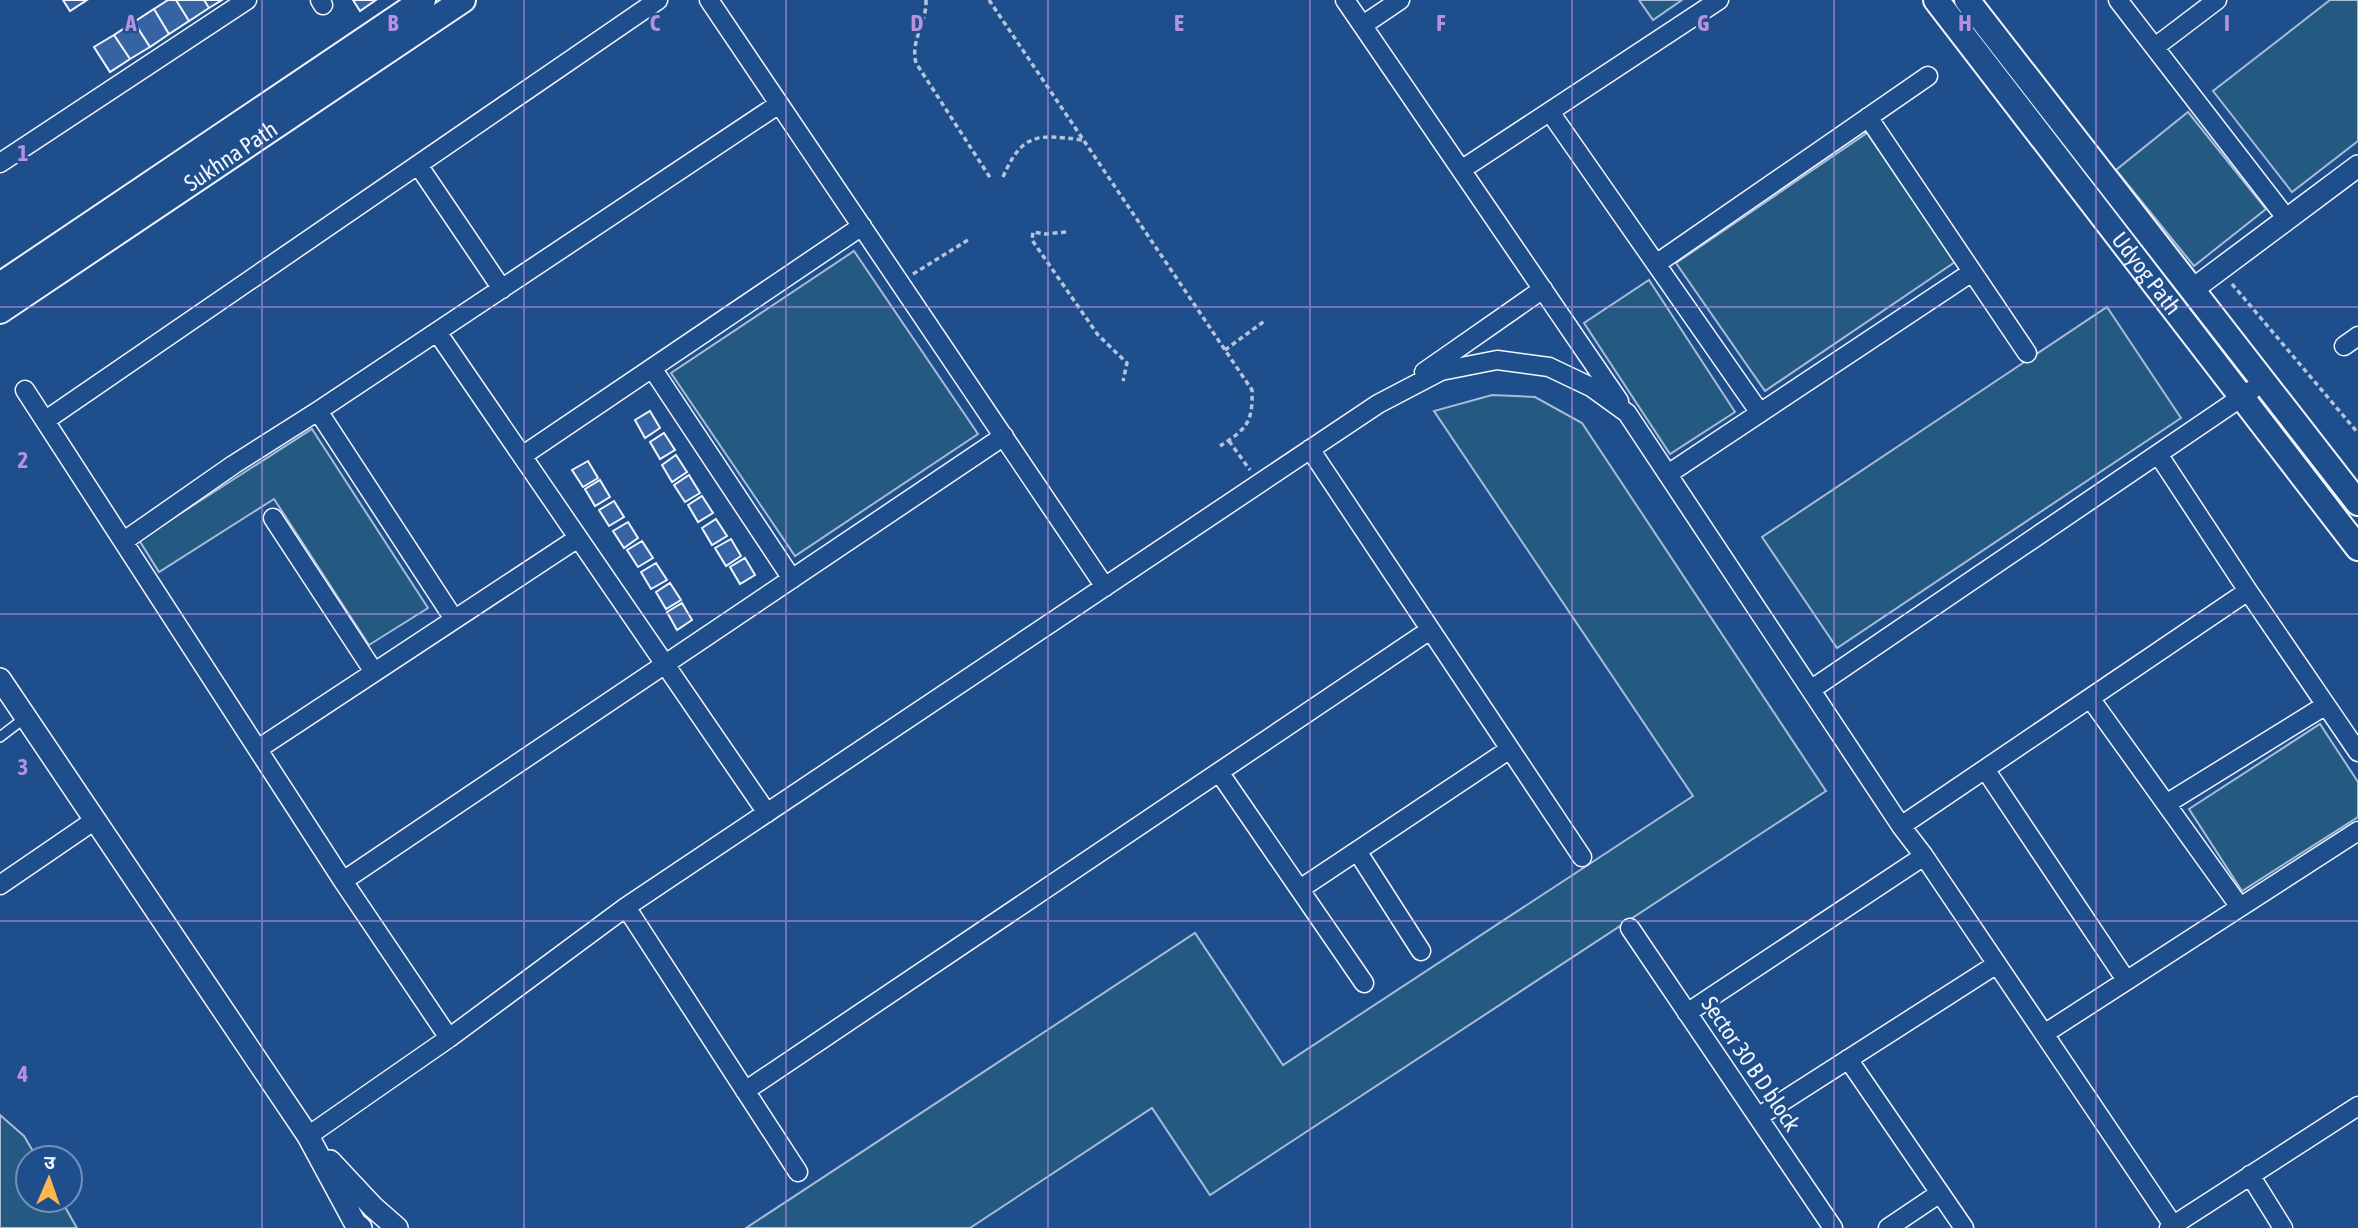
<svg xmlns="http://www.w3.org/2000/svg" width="2358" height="1228" font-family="'Asap Condensed','Noto Sans Devanagari',sans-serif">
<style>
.green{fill:#245a82;stroke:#a8bbd7;stroke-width:2}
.building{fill:#3563a3;stroke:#f2f6ff;stroke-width:2}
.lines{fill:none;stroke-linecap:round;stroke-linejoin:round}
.service-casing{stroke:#f2f6ff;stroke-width:12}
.minor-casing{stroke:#f2f6ff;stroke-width:21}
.tertiary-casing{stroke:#f2f6ff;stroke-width:24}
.secondary-casing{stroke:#f2f6ff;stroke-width:28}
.path{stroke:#b3c4dc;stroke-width:3.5;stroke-dasharray:5 3.5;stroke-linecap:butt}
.service{stroke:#1f4e8c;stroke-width:9}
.minor{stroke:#1f4e8c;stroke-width:18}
.tertiary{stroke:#1f4e8c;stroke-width:21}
.secondary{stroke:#1f4e8c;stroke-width:24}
.grid{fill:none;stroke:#b691df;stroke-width:2;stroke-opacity:0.55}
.labels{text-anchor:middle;stroke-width:5;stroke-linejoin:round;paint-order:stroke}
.street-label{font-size:23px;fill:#f2f6ff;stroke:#1f4e8c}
.grid-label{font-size:23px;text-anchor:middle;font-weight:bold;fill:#b691df;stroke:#1f4e8c;stroke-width:5;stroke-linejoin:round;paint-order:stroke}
</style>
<rect width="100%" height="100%" fill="#1f4e8c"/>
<!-- green -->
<path class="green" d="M1639 0H1682L1653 20Z
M2330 0H2358V141L2292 192 2213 91Z
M2188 112 2266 209 2194 266 2116 170Z
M1867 133 1955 262 1765 391 1676 263Z
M854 251 978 434 795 556 671 373Z
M1649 280 1735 412 1670 454 1584 323Z
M2107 307 2181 418 1837 648 1762 537Z
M1492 395 1535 397 1582 423 1826 791 1210 1195 1152 1108 970 1228H746L1195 933 1283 1065 1693 796 1434 411Z
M312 429 428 608 369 645 274 499 159 572 139 540Z
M2320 724 2358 782V817L2242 891 2189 809Z
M0 1115 24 1136 37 1158H28V1200H61L77 1228H0Z"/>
<!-- building -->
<path class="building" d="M63 0H87L70 11Z
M168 0H176L189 21 169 34 154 9Z
M176 0H204L209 8 189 21Z
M204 0H222L209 8Z
M353 0H376L360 11Z
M154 9 169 34 150 47 134 22Z
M134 22 150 47 130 59 114 35Z
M114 35 130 59 110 72 94 47Z
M650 411 660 428 645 438 635 420Z
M664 433 675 450 660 459 650 442Z
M676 455 687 472 672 482 662 465Z
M588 461 598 478 583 487 572 470Z
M689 475 700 493 685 502 674 485Z
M600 480 610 497 595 506 585 489Z
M702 496 713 513 698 522 688 505Z
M614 501 624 517 609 526 599 510Z
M716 519 727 536 712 545 702 528Z
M628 522 638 538 624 548 613 531Z
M731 539 741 556 726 566 715 548Z
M642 541 653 558 638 567 627 550Z
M745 558 755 575 740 584 730 567Z
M656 563 667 580 651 589 641 572Z
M670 583 681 600 666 609 656 592Z
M682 603 692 620 677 630 667 612Z"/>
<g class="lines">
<defs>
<path id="service" d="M0 737 26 717"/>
<path id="minor" d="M320 0 323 5
M709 0 1105 587
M1345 0 1619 401
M2118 0 2287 219
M1363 25 1400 0
M2155 47 2217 0
M1550 112 1760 413
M1868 117 2027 353
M0 163 247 0
M418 165 502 289
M1461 170 1719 0
M1656 264 1928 76
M437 332 767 813
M2344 346 2358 336
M652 368 792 579
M1424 372 1543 289
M25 390 343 881 449 1038
M318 411 454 619
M46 420 658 0
M1310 449 1582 857
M2158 454 2248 591 2358 752
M522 456 862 226
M1668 474 1972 272
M273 518 374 672
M124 541 233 465 318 411 779 104
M1812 689 2252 390
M2090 698 2240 907
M258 749 578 538
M1985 769 2126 980
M1219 772 1364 983
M2166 804 2326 705
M1901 826 2248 591
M1357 851 1421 951
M343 881 1004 436
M0 885 95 820
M1300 889 1510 749
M626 907 798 1172
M1630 928 1833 1228
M1687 1013 1924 856
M2044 1034 2358 831
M1848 1059 1964 1228
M745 1091 1430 630
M1758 1117 1997 964
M308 1136 449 1038 626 907 1378 404 1441 371 1497 360 1549 367 1591 387 1627 413 1901 826 1924 856 2175 1228
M2250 1175 2283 1228
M1888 1228 1940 1193
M2169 1228 2358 1106"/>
<path id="tertiary" d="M2192 290 2358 166
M0 679 308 1136 355 1223 361 1228
M330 1161 373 1207 397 1228"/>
<g id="secondary">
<path id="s1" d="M1936 0 2358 548"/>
<path d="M1967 0 2358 503"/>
<path d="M0 285 423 0"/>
<path id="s2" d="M0 311 463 0"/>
</g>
</defs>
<!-- service casing -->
<use href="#service" class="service-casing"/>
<!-- minor casing -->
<use href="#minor" class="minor-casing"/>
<!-- tertiary casing -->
<use href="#tertiary" class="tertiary-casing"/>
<!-- secondary casing -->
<use href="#secondary" class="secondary-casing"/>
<!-- path -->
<path class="path" d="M926 0C927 23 910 40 916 63L991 179
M989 0 1252 390C1253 422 1247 429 1220 446
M1003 177C1022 133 1037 134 1082 140
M1066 232 1046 234 1033 232 1032 240 1098 335 1127 363 1123 381
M913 274 968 240
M2232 284 2358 433
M1225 350 1266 320
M1229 441 1250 470"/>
<!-- service -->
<use href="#service" class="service"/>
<!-- minor -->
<use href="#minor" class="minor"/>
<!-- tertiary -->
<use href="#tertiary" class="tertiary"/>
<!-- secondary -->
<use href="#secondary" class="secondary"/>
</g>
<!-- grid -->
<path class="grid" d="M262 0V1228M524 0V1228M786 0V1228M1048 0V1228M1310 0V1228M1572 0V1228M1834 0V1228M2096 0V1228M0 307H2358M0 614H2358M0 921H2358"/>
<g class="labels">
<!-- street labels -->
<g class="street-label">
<text dy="8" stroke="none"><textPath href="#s2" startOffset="278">Sukhna Path</textPath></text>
<text dy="8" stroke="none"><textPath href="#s1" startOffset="345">Udyog Path</textPath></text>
<text transform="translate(1751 1064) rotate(56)" y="8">Sector 30 B D block</text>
</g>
</g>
<g class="grid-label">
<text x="131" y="31">A</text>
<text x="393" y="31">B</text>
<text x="655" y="31">C</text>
<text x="917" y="31">D</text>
<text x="1179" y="31">E</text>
<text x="1441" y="31">F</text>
<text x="1703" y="31">G</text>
<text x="1965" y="31">H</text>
<text x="2227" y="31">I</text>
<text x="23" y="161">1</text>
<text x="23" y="468">2</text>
<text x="23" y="775">3</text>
<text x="23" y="1082">4</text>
</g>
<!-- north arrow -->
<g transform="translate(49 1179) rotate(2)"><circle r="33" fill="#1f4e8c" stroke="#7391ba" stroke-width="2"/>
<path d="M0-5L12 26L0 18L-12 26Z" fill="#ffb74d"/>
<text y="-10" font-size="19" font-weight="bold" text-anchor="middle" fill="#f2f6ff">उ</text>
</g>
</svg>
